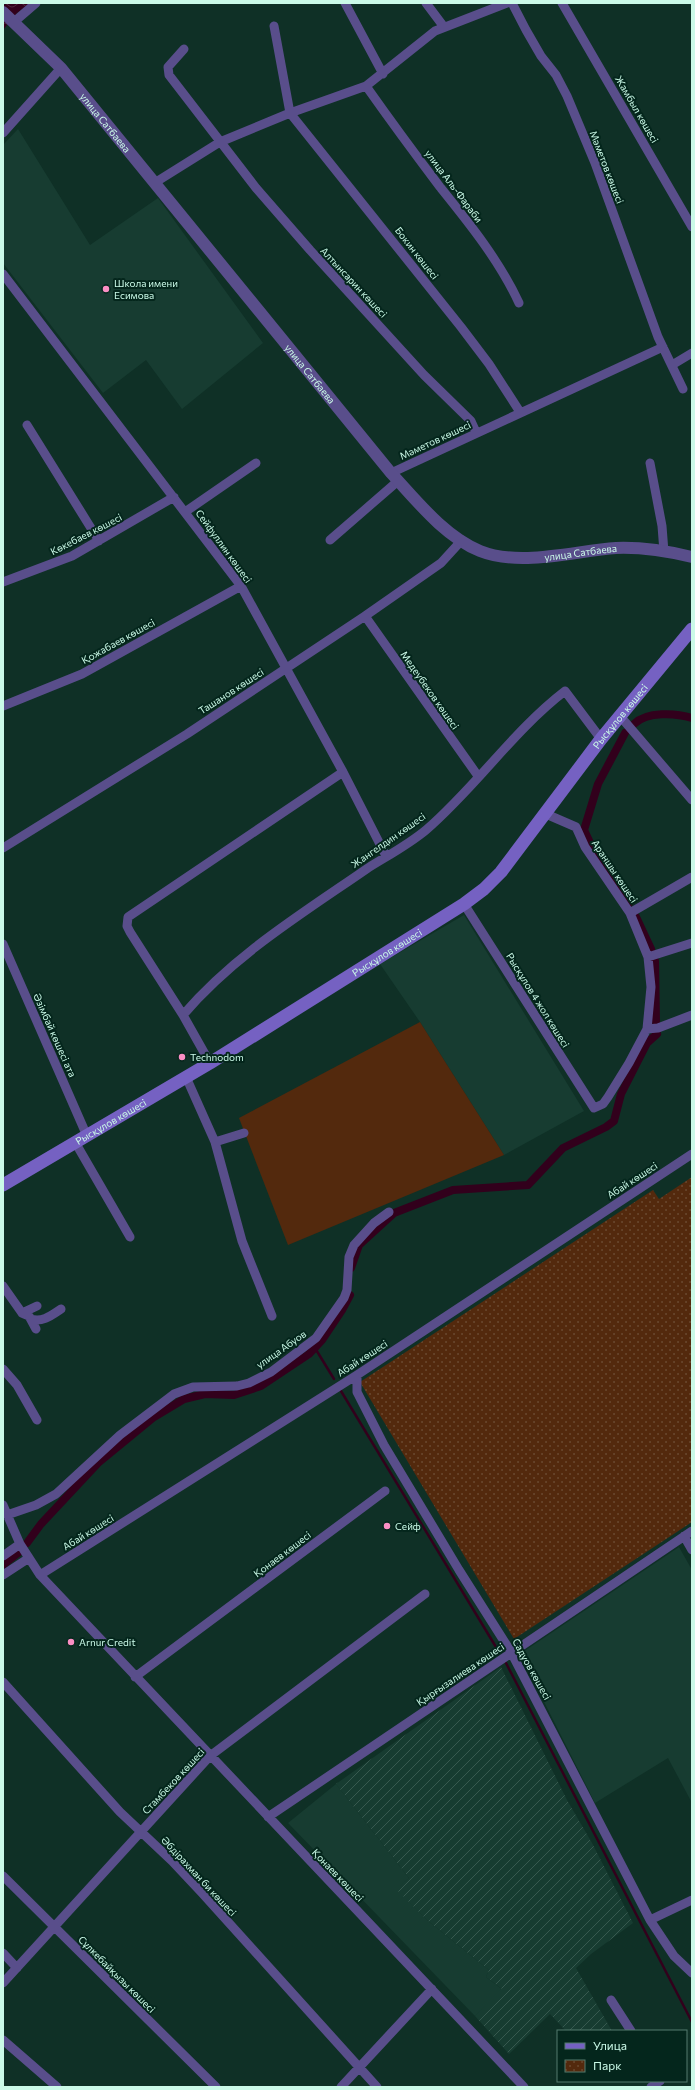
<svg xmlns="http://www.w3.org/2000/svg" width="695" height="2090" font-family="Commissioner,sans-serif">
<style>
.built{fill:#173c31}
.industrial{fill:url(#industrial-furrows)}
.park{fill:url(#park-dots)}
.pitch{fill:#53290d}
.water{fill:url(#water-waves)}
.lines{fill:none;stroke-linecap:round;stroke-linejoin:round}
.stream{stroke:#32001c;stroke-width:2.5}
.canal{stroke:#32001c;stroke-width:8}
.minor{stroke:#594e8b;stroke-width:9}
.tertiary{stroke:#594e8b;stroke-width:12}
.secondary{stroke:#7561c2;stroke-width:13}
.poi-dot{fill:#fb8fc4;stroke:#04261c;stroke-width:1.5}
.labels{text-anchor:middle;stroke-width:4;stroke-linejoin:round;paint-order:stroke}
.street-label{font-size:10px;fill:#cbfae8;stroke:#04261c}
.poi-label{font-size:10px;fill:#cbfae8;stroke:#04261c;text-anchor:start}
</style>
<defs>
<pattern id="industrial-furrows" width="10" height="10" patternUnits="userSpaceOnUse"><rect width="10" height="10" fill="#173c31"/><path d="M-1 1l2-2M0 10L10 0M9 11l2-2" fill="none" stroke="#37594f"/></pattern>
<pattern id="park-dots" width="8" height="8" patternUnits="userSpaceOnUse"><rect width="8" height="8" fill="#53290d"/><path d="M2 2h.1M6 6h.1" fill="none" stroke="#6a4930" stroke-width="1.8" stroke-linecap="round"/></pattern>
<pattern id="water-waves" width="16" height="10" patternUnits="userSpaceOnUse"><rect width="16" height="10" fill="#32001c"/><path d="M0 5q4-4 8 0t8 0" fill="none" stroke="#4e263d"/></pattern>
</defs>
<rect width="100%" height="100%" fill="#0f3026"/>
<!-- built -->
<path class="built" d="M18 129 90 245 158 198 263 343 182 409 146 360 103 393 3 263V145Z
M464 915 584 1111 504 1155 420 1022 380 964Z
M679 1547 692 1570V1803L668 1758 595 1803 520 1654Z
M336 1784 409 1878 397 1889 427 1920 489 1970 486 1977 503 1990 475 2016 288 1823Z"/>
<!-- industrial -->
<path class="industrial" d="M501 1667 567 1800 592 1843 633 1923 591 1954 576 1968 612 2031H566L550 2014 509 2054 475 2016 502 1989 486 1977 489 1970 427 1920 396 1889 409 1878 336 1784Z"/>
<!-- park -->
<path class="park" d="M692 1177V1522L514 1639 360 1382 653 1190 659 1199Z"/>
<!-- pitch -->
<path class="pitch" d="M420 1022 504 1155 288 1245 239 1118Z"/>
<!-- water -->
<path class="water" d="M6 3H30L17 13 3 30V6Z"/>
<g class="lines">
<!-- stream -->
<path class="stream" d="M315 1348 334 1379
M341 1391 499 1652
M506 1663 692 2022"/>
<!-- canal -->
<path class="canal" d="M634 724C647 711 676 713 692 718
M625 733 598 784 584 830 591 845 629 903
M636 917 651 949
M655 961 656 1022
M351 1268 359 1245 394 1213 453 1190 528 1185 563 1148 606 1127 614 1121 621 1094 647 1043 657 1034
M27 1543 41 1524 98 1463 154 1417 184 1399 205 1394 234 1395 261 1386 309 1354 322 1340 342 1310 350 1295
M3 1565 18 1553"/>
<!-- minor -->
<path class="minor" d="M345 3 383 74
M426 3 444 27
M512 3 526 30 541 56 556 75 567 96 595 163 658 337 683 389
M562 3 692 227
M14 22 36 3
M274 26 290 113 461 327 489 364 520 412
M184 49 168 67 169 75 256 188 310 250 424 375 471 421 476 432
M366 86C390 120 415 154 440 187 469 223 499 260 519 303
M3 133 61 68
M156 182 220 142 290 113 366 86 435 31 507 3
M3 274 241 586 343 772 386 856
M672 365 692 353
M27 425 99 541
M650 463 662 526 664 552
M391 473 663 347
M185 512 256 463
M330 540 398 481
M3 582 72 556 174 497
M365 616 478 776
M3 706 82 674 241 586
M620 716 692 800
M3 848 187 734 365 616 441 563 462 540
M464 904 594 1108 603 1104 608 1097 629 1063 647 1029 651 987 648 957 630 913 585 847 576 827 546 814
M630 913 692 877
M3 944 87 1136
M648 957 692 943
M183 1015C234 955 303 913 368 868 387 856 408 845 426 830 476 787 513 731 565 691L601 739
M647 1029 658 1028 692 1015
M210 1063 183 1015 130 932 127 926 128 917 343 772
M186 1077 215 1142 242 1241 272 1316
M75 1142 130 1237
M215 1142 244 1133
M3 1286 22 1313 29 1316 36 1329
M22 1313 37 1306
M31 1319C42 1323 52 1315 61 1309
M3 1369 17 1385 37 1420
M357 1375V1392L384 1445 459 1570 511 1652 650 1920 674 1956 692 1973
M3 1505 20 1544 40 1575 524 2087
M7 1515 36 1505 56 1494 120 1435 174 1394 193 1387 237 1386 249 1383 271 1372 316 1338 344 1298 347 1290 349 1257 354 1245 374 1223 389 1212
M684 1536 692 1550
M3 1556 20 1544
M3 1575 29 1558
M40 1575 357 1375 692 1154
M135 1677 385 1491
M3 1682 120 1812 172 1861 202 1893 377 2087
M268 1817 692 1531
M3 1876 216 2087
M650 1920 692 1900
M3 1953 17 1968
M3 1983 210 1756 425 1594
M611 2000 631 2031
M3 2040 57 2087
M341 2087 432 1989
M651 2087 660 2081"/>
<!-- tertiary -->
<path class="tertiary" id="s1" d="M3 12 61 68 391 473C417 501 444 536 480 551 520 567 574 551 616 548 642 547 667 551 692 557"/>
<!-- secondary -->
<path class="secondary" id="s2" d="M3 1185 210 1063 464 904 484 889 501 872 601 739 692 629"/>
</g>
<!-- markers -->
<g class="poi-dot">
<circle cx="106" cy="289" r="4"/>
<circle cx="182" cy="1057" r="4"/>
<circle cx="387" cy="1526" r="4"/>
<circle cx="71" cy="1642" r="4"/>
</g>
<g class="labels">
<!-- street labels -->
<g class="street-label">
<text transform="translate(637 109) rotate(60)" y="4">Жамбыл көшесі</text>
<text dy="4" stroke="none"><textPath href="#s1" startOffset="151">улица Сатбаева</textPath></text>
<text transform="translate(607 167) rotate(69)" y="4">Мәметов көшесі</text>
<text transform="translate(454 186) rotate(53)" y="4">улица Аль-Фараби</text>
<text transform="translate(417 253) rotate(52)" y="4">Бокин көшесі</text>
<text transform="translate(354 282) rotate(47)" y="4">Алтынсарин көшесі</text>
<text dy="4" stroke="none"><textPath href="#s1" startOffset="475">улица Сатбаева</textPath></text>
<text transform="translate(435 440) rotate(-25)" y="4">Мәметов көшесі</text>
<text transform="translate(86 534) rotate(-27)" y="4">Көкебаев көшесі</text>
<text transform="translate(224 546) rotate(54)" y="4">Сейфуллин көшесі</text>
<text dy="4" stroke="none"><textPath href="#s1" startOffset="824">улица Сатбаева</textPath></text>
<text transform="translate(118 641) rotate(-29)" y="4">Қожабаев көшесі</text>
<text transform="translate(430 690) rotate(55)" y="4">Медеубеков көшесі</text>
<text transform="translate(231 691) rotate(-33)" y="4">Ташанов көшесі</text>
<text dy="4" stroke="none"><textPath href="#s2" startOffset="785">Рысқұлов көшесі</textPath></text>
<text transform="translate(388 840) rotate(-35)" y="4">Жангелдин көшесі</text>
<text transform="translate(615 871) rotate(56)" y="4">Араншы көшесі</text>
<text dy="4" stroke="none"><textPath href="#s2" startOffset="449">Рысқұлов көшесі</textPath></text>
<text transform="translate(538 1000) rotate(58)" y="4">Рысқұлов 4 жол көшесі</text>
<text transform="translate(55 1035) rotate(66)" y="4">Әзімбай көшесі ата</text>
<text dy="4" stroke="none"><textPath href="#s2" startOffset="125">Рысқұлов көшесі</textPath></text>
<text transform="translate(632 1180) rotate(-33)" y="4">Абай көшесі</text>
<text transform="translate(281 1349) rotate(-35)" y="4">улица Абуов</text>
<text transform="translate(362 1358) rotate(-33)" y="4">Абай көшесі</text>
<text transform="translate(88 1532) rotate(-32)" y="4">Абай көшесі</text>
<text transform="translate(282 1554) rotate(-37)" y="4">Қонаев көшесі</text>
<text transform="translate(532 1669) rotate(61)" y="4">Садуов көшесі</text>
<text transform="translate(460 1674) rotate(-34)" y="4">Қырғызалиева көшесі</text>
<text transform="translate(173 1781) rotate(-47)" y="4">Стамбеков көшесі</text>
<text transform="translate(338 1875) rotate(46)" y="4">Қонаев көшесі</text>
<text transform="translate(199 1876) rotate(47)" y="4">Әбдірахман би көшесі</text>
<text transform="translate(117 1974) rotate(45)" y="4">Сұлкебайқызы көшесі</text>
</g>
<!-- poi labels -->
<g class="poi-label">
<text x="114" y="287">Школа имени<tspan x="114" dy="12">Есимова</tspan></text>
<text x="190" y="1061">Technodom</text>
<text x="395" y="1530">Сейф</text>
<text x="79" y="1646">Arnur Credit</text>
</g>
</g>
<!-- border -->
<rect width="695" height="2090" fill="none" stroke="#cbfae8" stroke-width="8"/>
<!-- legend -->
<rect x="557" y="2030" width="130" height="52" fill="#04261c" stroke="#547b6e"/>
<rect x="565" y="2043" width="20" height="6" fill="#7561c2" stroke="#547b6e"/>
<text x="593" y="2050" font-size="12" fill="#cbfae8">Улица</text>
<rect x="565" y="2060" width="20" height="12" fill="url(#park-dots)" stroke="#547b6e"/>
<text x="593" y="2070" font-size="12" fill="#cbfae8">Парк</text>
</svg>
